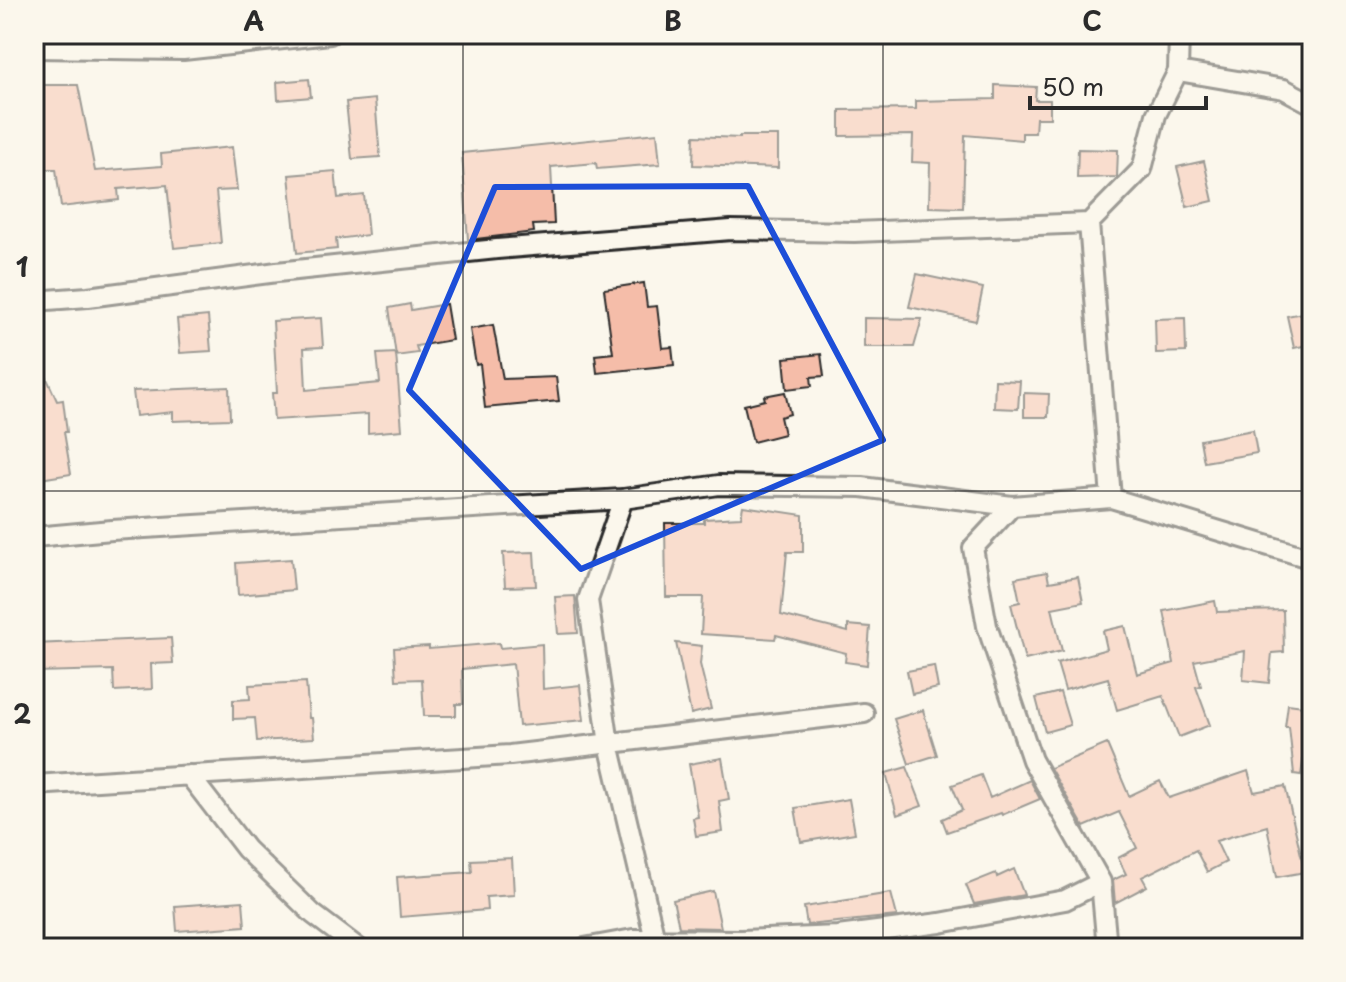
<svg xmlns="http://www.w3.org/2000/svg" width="1346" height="982" font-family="'Playpen Sans',sans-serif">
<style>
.building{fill:#f5bda9;stroke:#2b2b2b;stroke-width:2}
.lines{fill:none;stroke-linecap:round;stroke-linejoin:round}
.minor-casing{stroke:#2b2b2b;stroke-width:24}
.minor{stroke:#fbf7ec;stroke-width:18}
.marked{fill:none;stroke:#1d4ed8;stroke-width:6;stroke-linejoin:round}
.grid{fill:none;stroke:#2b2b2b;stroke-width:2;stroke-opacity:0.55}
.neatline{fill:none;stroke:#2b2b2b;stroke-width:3}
.grid-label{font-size:26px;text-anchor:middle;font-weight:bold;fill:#2b2b2b}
</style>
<rect width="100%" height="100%" fill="#fbf7ec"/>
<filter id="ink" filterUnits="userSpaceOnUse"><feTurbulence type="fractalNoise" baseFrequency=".0125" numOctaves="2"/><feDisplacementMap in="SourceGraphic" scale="16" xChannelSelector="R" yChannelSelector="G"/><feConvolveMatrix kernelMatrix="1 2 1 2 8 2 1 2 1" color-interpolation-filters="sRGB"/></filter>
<g filter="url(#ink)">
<!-- building -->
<path class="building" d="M309 79 311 97 278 100 277 82Z
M34 85H78L95 171 162 166 161 154 232 147 237 190 216 191 221 243 174 248 167 185 118 189 119 200 61 207 56 169H46L45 136H34Z
M995 85 1036 87 1035 100H1050V118H1036L1035 133H1022V140L965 135 963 208 929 207 930 163 912 162 913 135 840 136V110L916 109V101L995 99Z
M375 99 380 157 352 159 346 102Z
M657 133 660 164 597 169 596 163 551 167 554 224 533 225 534 232 468 240 462 153Z
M694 136 740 138V136H778V168L693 165Z
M1078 149 1118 150 1117 177 1077 178Z
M1204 161 1213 201 1187 207 1177 167Z
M335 171 338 198 364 195 368 235 336 239 337 249 297 253 289 175Z
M917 274 983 288 976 321 909 307Z
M644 283 647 307 657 306 662 348 672 347 674 365 597 373 595 355 613 353 604 289Z
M410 304 411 310 446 304 452 340 416 346 418 353 396 356 389 308Z
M1312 311V344L1294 348 1287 316Z
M208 316 211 351 180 353 177 319Z
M321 318 323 347 304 348 306 390 380 383 377 354 396 353 402 430 368 433V414L274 420 272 393H277L273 321Z
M864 318 922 319 914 347H864Z
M1185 318 1186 352 1156 353 1155 319Z
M493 325 503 379 556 377 559 401 485 408 480 364 476 365 470 329Z
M34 350 57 401 63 400 67 432H64L71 474 34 480Z
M821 354 824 376 811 377 812 386 787 389 784 358Z
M995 380 1020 381 1018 409 994 408Z
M229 387 230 419 173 421V412L136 416 133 391Z
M785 392 790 414 780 417 784 434 753 442 744 405 765 400 764 396Z
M1024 393 1049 394 1048 417H1024Z
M1253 430 1257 453 1204 462 1200 440Z
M743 506 803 515V552H787L781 615 848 632V625L870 627 867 665 845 662 846 653 776 635 775 639 701 634 703 597H666L665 523H704V519L741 517Z
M534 552 536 586 505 587 503 553Z
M291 559 294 590 238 595 236 563Z
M1047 572 1049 582 1078 577 1083 602 1052 608 1062 651 1025 660 1011 604 1020 602 1015 578Z
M575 596 578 633 558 634 555 597Z
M1215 601 1217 612 1283 610 1284 652 1272 653 1269 683 1243 680 1245 651 1194 661 1201 686 1196 687 1210 725 1179 737 1163 696 1117 710 1108 678 1065 690 1057 663 1107 649 1103 631 1125 626 1137 674 1174 663 1164 611Z
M171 638 173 663 151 664 152 689 114 691 113 670 35 672 34 644Z
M499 643 500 648 542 644 543 689 580 685 584 720 519 726 513 664 462 669 463 704H456V716H424L422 679 396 680 394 648 429 646V649Z
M676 643 702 646 700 664 711 709 691 714Z
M934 666 938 688 912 694 907 671Z
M306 682 309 718H312L314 738 257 741 255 718 233 719V700L250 699 249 685Z
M1060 692 1070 725 1045 732 1036 698Z
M1288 704 1311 707 1301 775 1294 774 1289 727H1285Z
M923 710 937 755 909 764 894 719Z
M1107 744 1129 796 1160 781 1169 798 1248 771 1254 792 1285 786 1305 872 1277 877 1267 826 1216 841 1226 862 1207 872 1196 850 1142 877 1147 886 1115 903 1113 880 1126 874 1118 858 1137 848 1119 812 1084 827 1050 768Z
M722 758 729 799 719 801 723 832 696 836 693 818 698 817 689 764Z
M907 767 922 806 897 815 886 773Z
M981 775 990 798 1030 780 1040 799 1002 815 1001 813 947 832 942 819 962 810 952 785Z
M849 799 855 833 801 842 795 808Z
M512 858 514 895 486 897 487 910 400 917 397 877 472 872 471 860Z
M1014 869 1024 895 974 904 966 885 996 873 997 877Z
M713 891 721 928 679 927 673 900Z
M891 893 897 916 807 925 804 907Z
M243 901 245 926 177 931 175 906Z"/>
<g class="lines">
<defs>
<path id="minor" d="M34 48 183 50 330 34
M1178 71 1284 89 1312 104
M1089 223 1142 169 1156 115 1178 71 1179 34
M34 301 88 297 277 272 497 249 731 230 854 232 1089 223 1111 498
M623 499 588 600 609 744 657 948
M1012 506 973 548 987 626 1032 760 1101 882 1107 948
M34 537 112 530 623 499 719 485 862 487 1012 506 1111 498 1312 559
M189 775 246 849 313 914 358 948
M34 785 510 755 864 713
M584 948 633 939 741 940 838 936 940 923 1065 900 1101 882"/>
</defs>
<!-- minor casing -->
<use href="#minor" class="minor-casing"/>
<!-- minor -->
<use href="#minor" class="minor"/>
</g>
</g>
<!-- marked area -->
<path d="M0 0H1346V982H0ZM748 186 883 440 581 569 409 390 495 187Z" fill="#fbf7ec" fill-opacity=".55" fill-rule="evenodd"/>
<path class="marked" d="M748 186 883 440 581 569 409 390 495 187Z"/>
<!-- grid -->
<path class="grid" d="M463 34V948M883 34V948M34 491H1312"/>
<!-- margin -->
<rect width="1346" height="982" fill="none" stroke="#fbf7ec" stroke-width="88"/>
<!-- scale -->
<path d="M1030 96v12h176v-12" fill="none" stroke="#2b2b2b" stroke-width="4"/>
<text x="1042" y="96" font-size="24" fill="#2b2b2b" stroke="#fbf7ec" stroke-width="6" paint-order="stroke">50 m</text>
<rect x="44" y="44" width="1258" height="894" class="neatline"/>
<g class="grid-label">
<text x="254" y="31">A</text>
<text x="673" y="31">B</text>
<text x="1092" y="31">C</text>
<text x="22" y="277">1</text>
<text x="22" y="724">2</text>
</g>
</svg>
